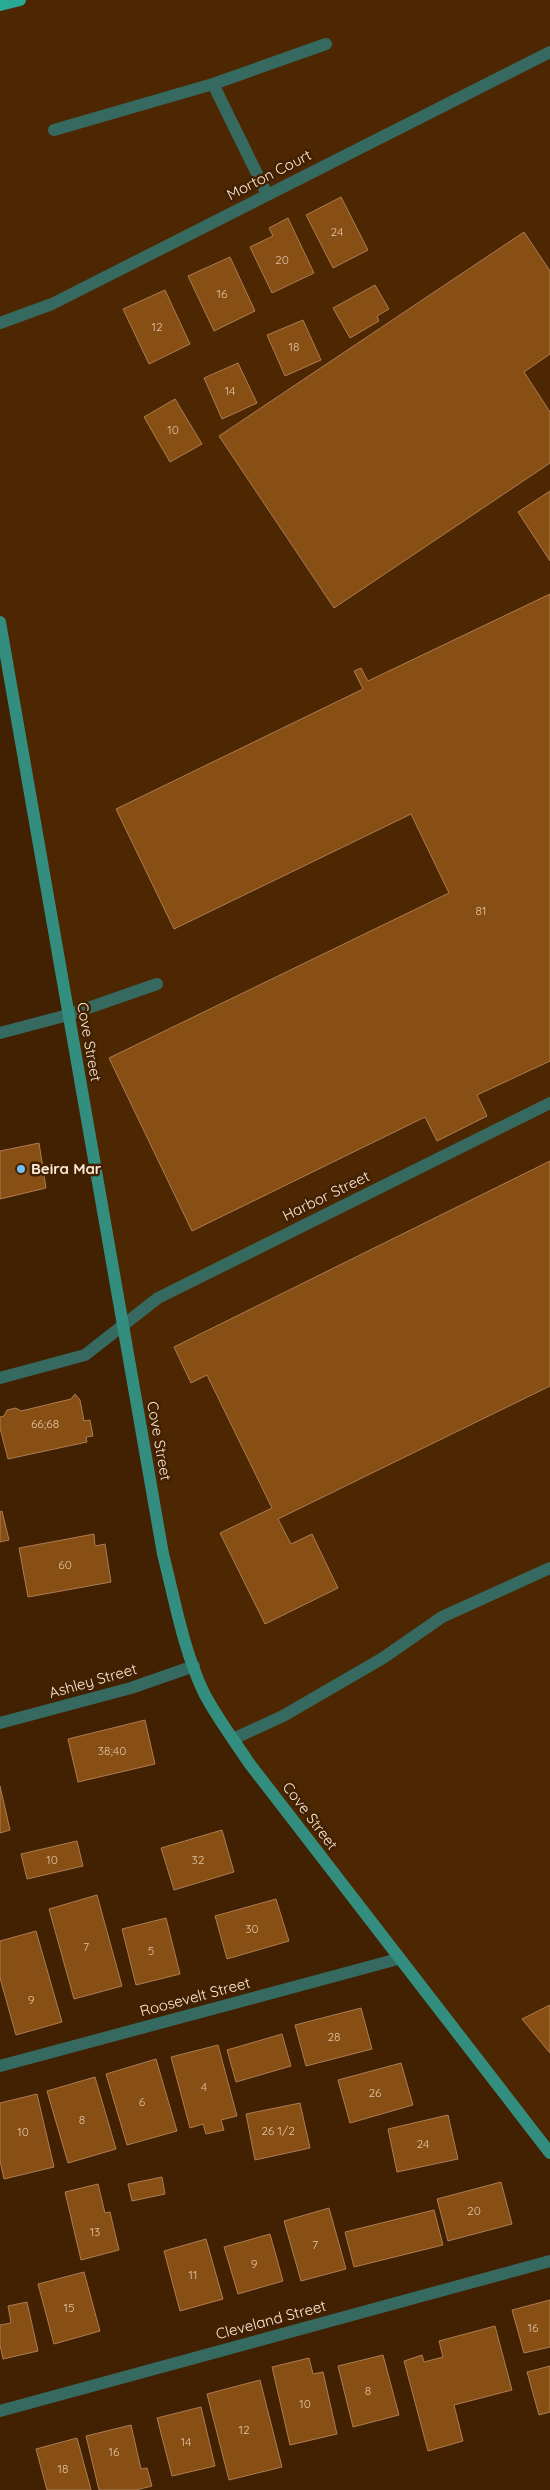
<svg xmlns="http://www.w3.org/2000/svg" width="550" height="2490" font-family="Quicksand,sans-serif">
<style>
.built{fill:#4c2701}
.building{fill:#884f14;stroke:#ac7c54}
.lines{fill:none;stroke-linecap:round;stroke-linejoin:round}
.lane{stroke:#366a61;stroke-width:12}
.street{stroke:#366a61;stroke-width:12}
.secondary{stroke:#338e7f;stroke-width:12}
.primary{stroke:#2aa997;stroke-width:12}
.poi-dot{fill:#74c0f6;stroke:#412101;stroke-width:2}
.labels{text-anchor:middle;stroke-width:5;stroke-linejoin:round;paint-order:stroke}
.number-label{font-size:12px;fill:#e0c2a6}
.street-label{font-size:15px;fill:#fee8d7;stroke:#412101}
.poi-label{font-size:15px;font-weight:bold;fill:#fee8d7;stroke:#412101;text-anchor:start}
</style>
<rect width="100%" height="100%" fill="#412101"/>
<!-- built -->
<path class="built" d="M20 0H550V2153L217 1714 182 1632 0 622V5Z"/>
<!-- building -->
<path class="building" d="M341 197 368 250 333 268 306 215Z
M288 218 314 273 272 293 250 247 273 236 269 228Z
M524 232 550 271V354L524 372 550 412V463L334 608 219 436Z
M230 257 255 311 214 331 188 276Z
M375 285 389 309 377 316 379 321 350 338 333 308Z
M165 290 190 344 149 364 123 309Z
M303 320 321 360 285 376 267 335Z
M238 363 257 403 222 419 204 378Z
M175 399 202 444 170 462 144 417Z
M550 491V561L518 512Z
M550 594V1061L477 1095 487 1116 437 1141 425 1117 192 1231 109 1058 449 893 411 814 174 929 116 809 363 689 354 671 361 668 368 681Z
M39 1143 46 1188 0 1199V1151Z
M550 1161V1386L278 1519 291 1544 312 1534 338 1588 265 1624 220 1533 272 1508 207 1375 191 1383 174 1347Z
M75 1394 80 1400 84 1421 90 1420 93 1436 86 1437 87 1442 8 1459 0 1428V1417L4 1416 7 1410 16 1408 21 1411 71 1399Z
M2 1511 9 1540 0 1542V1512Z
M94 1534 95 1546 105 1544 111 1582 28 1597 19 1548Z
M145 1720 155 1764 78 1782 68 1739Z
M0 1786 10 1830 0 1833Z
M222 1830 234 1872 174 1890 161 1848Z
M77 1841 83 1866 27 1879 21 1854Z
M97 1895 122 1986 74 1999 49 1909Z
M276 1899 289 1941 227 1959 215 1916Z
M166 1918 180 1974 136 1985 122 1929Z
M36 1931 62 2022 16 2035 0 1978V1941Z
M550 2005V2053L522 2019Z
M361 2008 372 2049 306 2066 295 2025Z
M282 2034 291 2066 236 2082 227 2050Z
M218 2045 237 2116 221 2120 224 2130 206 2134 203 2124 190 2128 171 2057Z
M156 2059 177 2131 127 2145 106 2074Z
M401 2063 413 2105 350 2123 338 2080Z
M95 2077 116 2149 68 2163 47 2091Z
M37 2094 54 2167 4 2179 0 2161V2103Z
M300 2103 310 2148 255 2160 246 2114Z
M448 2115 458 2159 397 2172 388 2129Z
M162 2177 165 2194 132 2201 128 2184Z
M501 2182 512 2224 448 2241 437 2199Z
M98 2184 105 2213 110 2212 119 2250 81 2260 65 2192Z
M329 2208 346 2269 301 2281 284 2221Z
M434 2210 443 2245 354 2267 345 2232Z
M270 2234 283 2281 238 2294 224 2247Z
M206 2239 223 2299 180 2311 164 2251Z
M84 2272 100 2331 54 2344 38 2284Z
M550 2300V2347L524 2353 512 2310Z
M27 2302 38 2351 3 2359 0 2345V2325L11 2323 8 2306Z
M495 2326 512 2390 454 2405 463 2441 428 2451 404 2361 422 2355 424 2362 443 2357 439 2341Z
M383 2355 399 2415 353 2427 338 2366Z
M309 2358 313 2374 323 2372 337 2434 290 2445 272 2367Z
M550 2366V2412L539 2415 527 2372Z
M260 2380 282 2467 229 2480 207 2394Z
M201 2407 215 2466 172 2476 157 2418Z
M131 2425 141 2469 147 2468 152 2486 136 2490H99L86 2436Z
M77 2438 91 2490H47L36 2449Z"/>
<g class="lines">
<!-- lane -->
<path class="lane" d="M213 84 326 44
M54 130 213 84 267 194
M68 1015 157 984
M233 1739 283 1716 383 1658 442 1617 550 1568"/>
<!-- street -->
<path class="street" d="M0 323 52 304 550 52
M0 1033 68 1015
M0 1378 85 1355 158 1298 550 1103
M0 1723 131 1688 194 1666
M0 2066 398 1959
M0 2411 550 2261"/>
<!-- secondary -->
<path class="secondary" d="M0 622 163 1554C175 1601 183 1649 204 1693 217 1718 234 1740 249 1763L550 2153"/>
<!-- primary -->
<path class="primary" d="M0 5 20 0"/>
</g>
<!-- markers -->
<circle class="poi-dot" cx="21" cy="1169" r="5"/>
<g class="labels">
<!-- number labels -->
<g class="number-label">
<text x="337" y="236">24</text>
<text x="282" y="264">20</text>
<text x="222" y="298">16</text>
<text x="157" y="331">12</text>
<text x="294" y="351">18</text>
<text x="230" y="395">14</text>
<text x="173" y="434">10</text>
<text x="481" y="915">81</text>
<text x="45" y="1428">66;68</text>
<text x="65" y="1569">60</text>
<text x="112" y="1755">38;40</text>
<text x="52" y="1864">10</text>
<text x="198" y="1864">32</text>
<text x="252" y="1933">30</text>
<text x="86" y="1951">7</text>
<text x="151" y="1955">5</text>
<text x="31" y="2004">9</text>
<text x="334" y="2041">28</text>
<text x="204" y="2091">4</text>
<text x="375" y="2097">26</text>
<text x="142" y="2106">6</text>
<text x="82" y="2124">8</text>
<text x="278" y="2135">26 1/2</text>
<text x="23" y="2136">10</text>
<text x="423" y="2148">24</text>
<text x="474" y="2215">20</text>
<text x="95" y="2236">13</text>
<text x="315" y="2249">7</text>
<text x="254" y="2268">9</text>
<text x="193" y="2279">11</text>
<text x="69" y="2312">15</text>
<text x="533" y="2332">16</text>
<text x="368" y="2395">8</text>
<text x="305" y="2408">10</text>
<text x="244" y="2434">12</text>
<text x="186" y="2446">14</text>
<text x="114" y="2456">16</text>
<text x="63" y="2473">18</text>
</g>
<!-- street labels -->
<g class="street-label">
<text transform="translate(269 175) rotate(-27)" y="5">Morton Court</text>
<text transform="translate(89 1042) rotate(80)" y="5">Cove Street</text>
<text transform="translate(326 1196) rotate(-26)" y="5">Harbor Street</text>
<text transform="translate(159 1441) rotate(80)" y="5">Cove Street</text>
<text transform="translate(93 1681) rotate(-16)" y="5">Ashley Street</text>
<text transform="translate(310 1816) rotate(53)" y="5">Cove Street</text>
<text transform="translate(195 1997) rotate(-15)" y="5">Roosevelt Street</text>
<text transform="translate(271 2320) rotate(-15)" y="5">Cleveland Street</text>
</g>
<!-- poi labels -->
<g class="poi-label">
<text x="31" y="1174">Beira Mar</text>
</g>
</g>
</svg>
